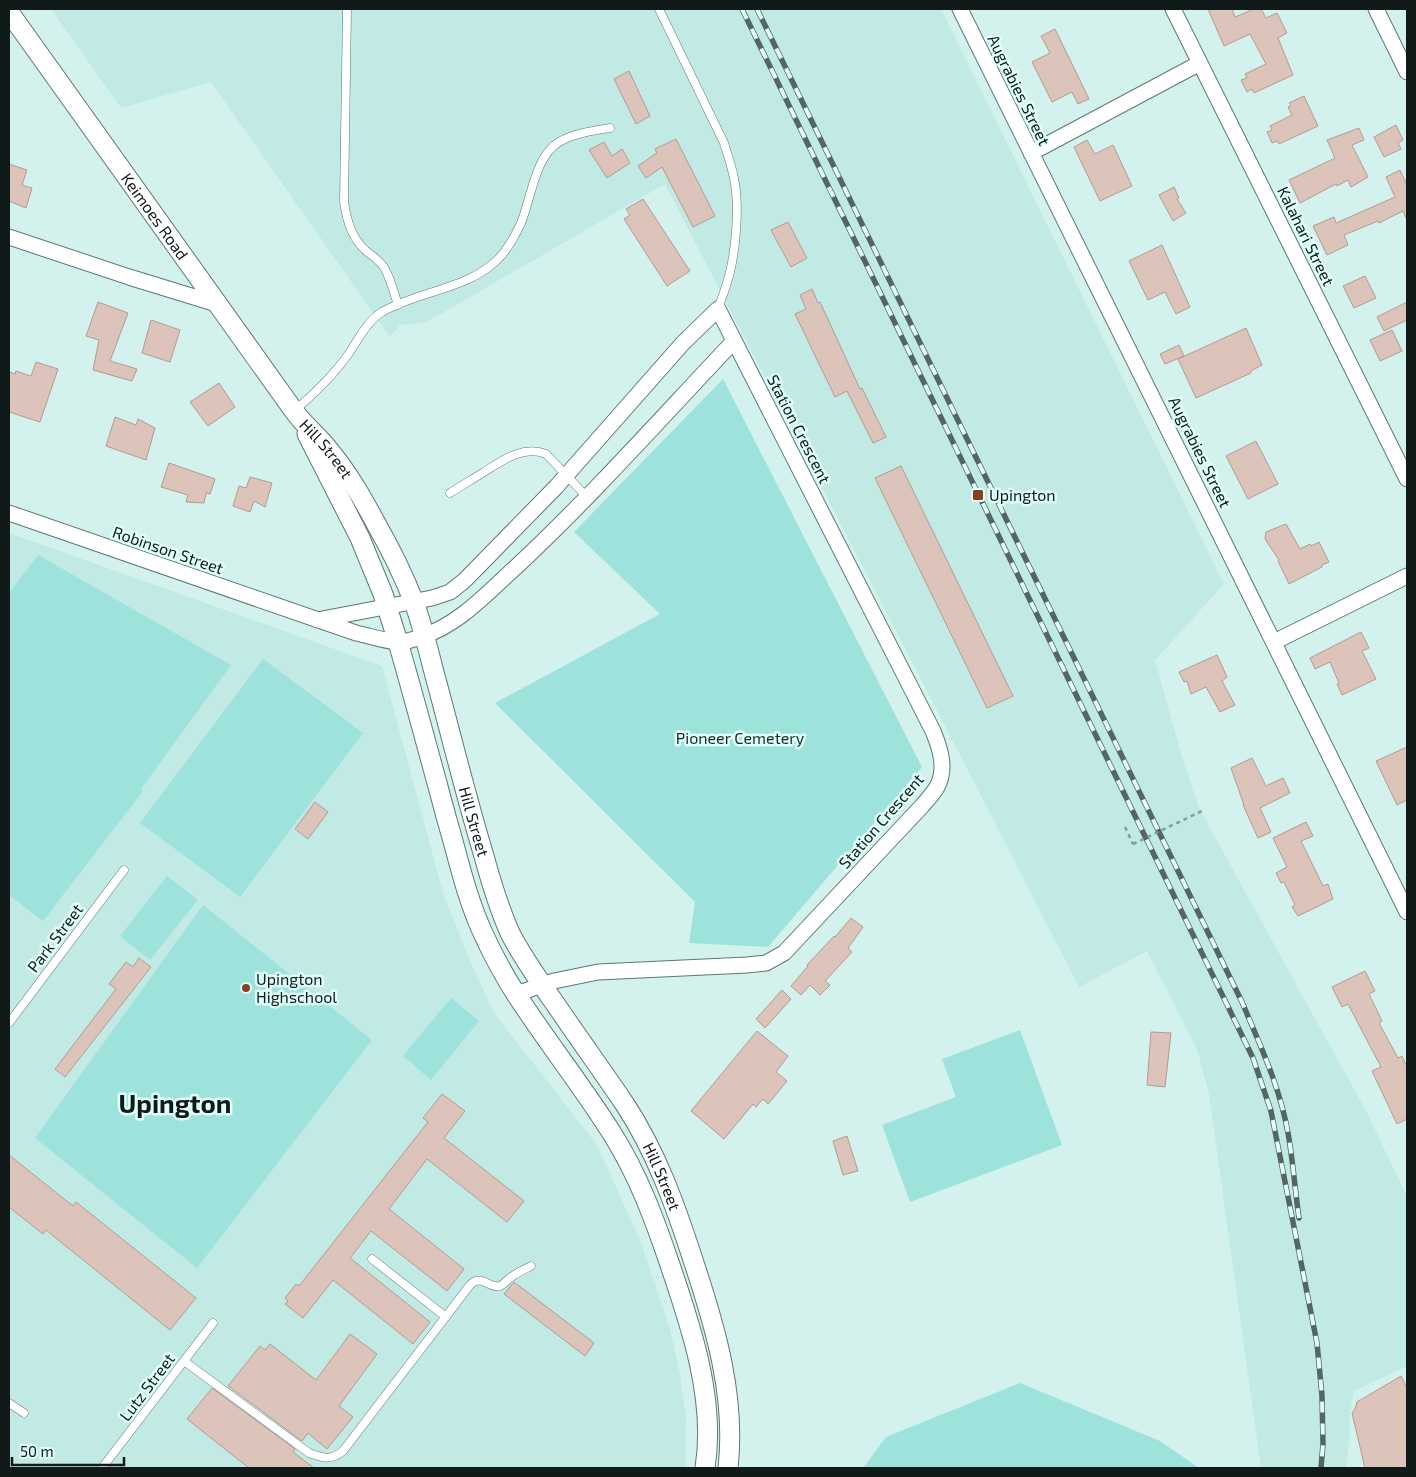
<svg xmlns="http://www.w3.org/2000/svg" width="1416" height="1477" font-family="'Exo 2',sans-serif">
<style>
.built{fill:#c1eae4}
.green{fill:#9de3db}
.building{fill:#ddc4ba;stroke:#b39a91}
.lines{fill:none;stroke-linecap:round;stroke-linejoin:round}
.service-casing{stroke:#5d7975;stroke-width:9}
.minor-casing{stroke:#5d7975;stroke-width:17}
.tertiary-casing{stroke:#5d7975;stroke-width:21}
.path{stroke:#849b98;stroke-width:2.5;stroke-dasharray:4 4;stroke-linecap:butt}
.service{stroke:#fff;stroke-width:8}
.minor{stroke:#fff;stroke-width:15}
.tertiary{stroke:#fff;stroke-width:19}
.rail-casing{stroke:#546563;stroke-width:5.5}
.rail{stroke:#e0fffb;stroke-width:4;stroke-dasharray:11;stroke-linecap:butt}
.path-bridge{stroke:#849b98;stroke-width:2.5;stroke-dasharray:4 4;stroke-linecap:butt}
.poi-dot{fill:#884021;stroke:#e0fffb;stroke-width:2}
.labels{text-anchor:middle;stroke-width:5;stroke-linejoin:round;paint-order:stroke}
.street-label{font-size:16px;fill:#0f1a19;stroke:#e0fffb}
.poi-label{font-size:16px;fill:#0f1a19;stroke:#e0fffb;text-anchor:start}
.park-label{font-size:16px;fill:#192d2b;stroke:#e0fffb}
.town-label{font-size:26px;font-weight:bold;fill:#0f1a19;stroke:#e0fffb}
</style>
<rect width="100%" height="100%" fill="#d3f1ed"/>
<!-- built -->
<path class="built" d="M51 9H941L1224 584 1155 660 1181 754 1199 808 1367 1113 1407 1197V1366L1354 1391 1350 1412 1349 1446 1346 1468H1261L1209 1094 1197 1049 1147 951 1079 987 970 774 665 184 427 322 400 325 390 337 211 82 121 108Z
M9 533 382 666 443 893 471 963 494 1013 597 1145 641 1243 670 1329 680 1375 686 1417 685 1468H9Z"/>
<!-- green -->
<path class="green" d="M723 379 922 767 768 947 689 943 695 902 495 703 660 614 574 532Z
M38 555 231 665 141 789 143 791 43 921 9 895V593Z
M263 659 363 733 240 897 140 823Z
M167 876 198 900 150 960 120 936Z
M203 905 372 1040 197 1268 35 1138Z
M451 998 479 1021 431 1080 403 1056Z
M1020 1030 1062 1145 910 1202 882 1125 956 1097 942 1059Z
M1020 1383 1160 1441 1199 1468H863L886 1437Z"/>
<!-- building -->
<path class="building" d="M1208 9H1232L1235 17 1254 9H1261L1266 18 1277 13 1287 33 1278 38 1293 75 1254 93 1252 89 1247 92 1241 80 1247 78 1245 74 1266 64 1250 34 1224 46Z
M1055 29 1089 99 1078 104 1072 92 1052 102 1032 62 1050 53 1041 36Z
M629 71 650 116 636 124 614 79Z
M1304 96 1318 126 1279 144 1277 141 1272 143 1267 132 1272 130 1270 126 1292 115 1288 107 1291 106 1289 103Z
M1396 125 1403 140 1398 143 1401 149 1384 157 1374 137Z
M1359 128 1364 140 1352 145 1368 177 1351 187 1348 180 1337 186 1336 184 1300 203 1289 180 1335 158 1327 140Z
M676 139 715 216 693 227 662 167 646 178 638 166 657 153 655 149Z
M1087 140 1095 154 1113 145 1132 186 1100 201 1074 147Z
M604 142 612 156 622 149 630 163 607 178 589 150Z
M9 164 27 170 22 185 32 188 26 208 9 201Z
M1400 170 1407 185V220L1403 211 1379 223 1378 221 1344 235 1348 245 1327 255 1313 226 1334 217 1336 223 1395 197 1386 177Z
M1174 187 1179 198 1177 199 1186 213 1173 221 1159 195Z
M643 199 690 271 667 286 624 219 630 215 626 209Z
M788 222 807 258 791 267 771 230Z
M1162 245 1190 307 1176 314 1165 292 1148 300 1129 261Z
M1365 276 1376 298 1354 308 1343 286Z
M812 289 818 303 820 302 860 389 862 388 886 437 873 443 847 391 835 397 795 314 806 309 800 295Z
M98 302 128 313 110 361 137 369 132 381 93 370 99 340 86 336Z
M1407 302V320L1384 331 1377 317Z
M151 320 180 330 170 362 142 353Z
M1246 328 1262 365 1251 371V373L1196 398 1178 359Z
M1392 330 1402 351 1380 361 1370 340Z
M1179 345 1184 356 1165 364 1160 354Z
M36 362 58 369 40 422 9 412V372L15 374 16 371 31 376Z
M219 383 235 407 208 426 190 402Z
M115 417 136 425 138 419 155 428 146 460 106 446Z
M1256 441 1278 484 1248 499 1226 456Z
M169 463 215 479 210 494 206 493 204 503 186 502 188 495 161 487Z
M901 466 1013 696 987 708 875 478Z
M250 477 272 483 265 507 254 501 250 512 233 506 239 486 246 488Z
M1286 524 1300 549 1310 544 1311 546 1319 542 1329 562 1322 565V567L1289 584 1278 561 1279 560 1265 539 1266 532Z
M1361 632 1369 648 1362 651 1376 679 1342 695 1337 684 1339 683 1330 662 1315 669 1310 658Z
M1217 655 1227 677 1222 681 1235 705 1220 712 1206 687 1191 694 1187 681 1184 682 1179 672Z
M1407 747V800L1397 805 1376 761Z
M1252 758 1266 786 1283 778 1290 793 1260 808 1271 832 1258 838 1243 805H1244L1231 768Z
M315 802 328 812 308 839 295 829Z
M1306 822 1313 836 1301 841 1323 886 1328 884 1333 899 1298 916 1292 907 1295 905 1284 882 1281 883 1276 873 1287 867 1273 838Z
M851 918 863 927 848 948 852 952 825 981 830 985 820 995 810 985 801 995 791 986 808 966 807 965 834 936 835 937Z
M139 958 151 967 65 1077 55 1069 116 989 109 984 126 962 133 967Z
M1365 971 1375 991 1369 994 1382 1021 1379 1023 1398 1058 1402 1056 1407 1067V1119L1397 1124 1372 1071 1381 1067 1348 1004 1342 1007 1332 987Z
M782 990 791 999 765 1028 756 1019Z
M757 1031 788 1056 776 1072 787 1081 768 1104 763 1099 756 1107 753 1104 724 1139 691 1111Z
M1151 1032 1171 1033 1165 1087 1147 1085Z
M442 1094 465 1111 444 1138 524 1201 507 1222 427 1159 389 1209 464 1269 447 1291 371 1231 350 1258 430 1322 413 1344 333 1280 303 1318 285 1304 288 1301 285 1298 296 1284 299 1286 428 1122 423 1118Z
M847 1136 858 1171 843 1175 833 1141Z
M9 1155 73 1206 76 1202 196 1298 170 1330 46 1230 43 1234 9 1207Z
M514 1282 594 1343 585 1356 504 1294Z
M350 1334 377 1354 339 1406 353 1417 327 1449 308 1433 302 1441 228 1386 260 1346 265 1350 270 1344 316 1380Z
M1401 1376 1407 1388V1468H1365L1352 1413 1355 1409 1357 1402Z
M212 1388 295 1449 293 1452 314 1468H249L187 1419Z"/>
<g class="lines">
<defs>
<path id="service" d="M347 9 344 201C346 218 351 237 365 250 372 256 380 260 385 269 391 280 394 293 398 305
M659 9 724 143C728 156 733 170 735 184 739 209 736 247 730 272 727 285 722 297 718 309
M294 411C314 394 332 377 347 356 358 341 366 322 382 312 418 291 465 290 496 261 506 252 515 236 521 223 531 199 535 156 559 142 575 133 592 131 610 128
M450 493C461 486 473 479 484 472 503 460 523 445 546 454L587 497
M9 1023 124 870
M372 1259 446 1317
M184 1361 309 1453C324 1458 330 1461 343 1451L470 1285C482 1273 488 1289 500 1286 505 1284 508 1278 513 1276 518 1272 525 1269 531 1266
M9 1403 24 1413
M102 1468 213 1323"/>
<path id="minor" d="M960 9 1407 912
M1173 9 1407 479
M1376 9 1407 72
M1031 153 1200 63
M9 237 129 277 217 304
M9 513 356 633C370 636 384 641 397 642 405 643 415 639 423 636 460 624 488 592 516 567 592 496 662 417 734 341
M317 620 432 598 450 592 464 581 556 487 683 343 718 309 933 731C940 748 947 769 937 787 933 794 927 800 922 806L784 953 766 963 747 965 598 972 554 981 516 994
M1274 642 1407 576"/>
<g id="tertiary">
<path id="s1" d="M9 12 294 411C304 425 318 436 329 450 349 474 364 501 379 529 392 552 404 577 414 602 424 630 430 658 438 687 453 743 467 800 484 856 491 882 499 908 510 933 521 955 540 982 554 1002 577 1036 601 1069 624 1103 656 1151 676 1207 694 1263 716 1329 736 1398 728 1468"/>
<path d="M307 434 360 538 383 594 398 642C415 701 431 761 447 820 458 857 466 896 482 931 492 953 503 974 516 994 547 1042 583 1087 613 1135 638 1175 654 1218 669 1262 691 1326 716 1400 705 1468"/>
</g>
</defs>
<!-- service casing -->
<use href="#service" class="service-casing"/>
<!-- minor casing -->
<use href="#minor" class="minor-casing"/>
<!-- tertiary casing -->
<use href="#tertiary" class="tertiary-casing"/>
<!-- path -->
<path class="path" d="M1125 827 1133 844"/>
<!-- service -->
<use href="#service" class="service"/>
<!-- minor -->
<use href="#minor" class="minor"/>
<!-- tertiary -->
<use href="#tertiary" class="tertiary"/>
<defs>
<path id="rail" d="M742 9 1253 1058 1271 1111 1317 1343 1322 1396 1323 1444 1321 1468
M757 9 1242 1002C1260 1045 1280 1087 1288 1133 1293 1161 1295 1190 1299 1218"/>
</defs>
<!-- rail casing -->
<use href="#rail" class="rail-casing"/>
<!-- rail -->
<use href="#rail" class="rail"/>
<!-- path-bridge -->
<path class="path-bridge" d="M1133 844 1204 810"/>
</g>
<!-- markers -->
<g class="poi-dot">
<rect x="972" y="489" width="12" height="12" rx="2.5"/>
<circle cx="246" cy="988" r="5"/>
</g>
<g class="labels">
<!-- street labels -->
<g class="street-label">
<text transform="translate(1019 90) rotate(64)" y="6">Augrabies Street</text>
<text dy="6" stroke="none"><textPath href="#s1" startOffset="251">Keimoes Road</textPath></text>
<text transform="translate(1306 236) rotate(64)" y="6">Kalahari Street</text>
<text transform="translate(799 429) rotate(63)" y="6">Station Crescent</text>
<text transform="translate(1200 452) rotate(64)" y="6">Augrabies Street</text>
<text dy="6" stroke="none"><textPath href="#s1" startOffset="540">Hill Street</textPath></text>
<text transform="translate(168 550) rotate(19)" y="6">Robinson Street</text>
<text dy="6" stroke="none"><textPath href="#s1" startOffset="945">Hill Street</textPath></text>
<text transform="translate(881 821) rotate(-49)" y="6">Station Crescent</text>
<text transform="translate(55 938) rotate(-53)" y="6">Park Street</text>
<text dy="6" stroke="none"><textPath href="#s1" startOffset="1350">Hill Street</textPath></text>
<text transform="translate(147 1387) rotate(-53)" y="6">Lutz Street</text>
</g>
<!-- poi labels -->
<g class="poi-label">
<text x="989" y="501">Upington</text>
<text x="256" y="985">Upington<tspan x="256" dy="18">Highschool</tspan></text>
</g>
<!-- park labels -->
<g class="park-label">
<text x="740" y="744">Pioneer Cemetery</text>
</g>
<!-- town labels -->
<g class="town-label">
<text x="175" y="1113">Upington</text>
</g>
</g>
<!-- border -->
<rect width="1416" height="1477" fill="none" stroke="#0f1a19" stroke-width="20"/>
<!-- scale -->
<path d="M12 1457v8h112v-8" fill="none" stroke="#0f1a19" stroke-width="2.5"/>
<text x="20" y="1457" font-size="15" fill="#0f1a19" stroke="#e0fffb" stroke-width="4" paint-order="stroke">50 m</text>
</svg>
